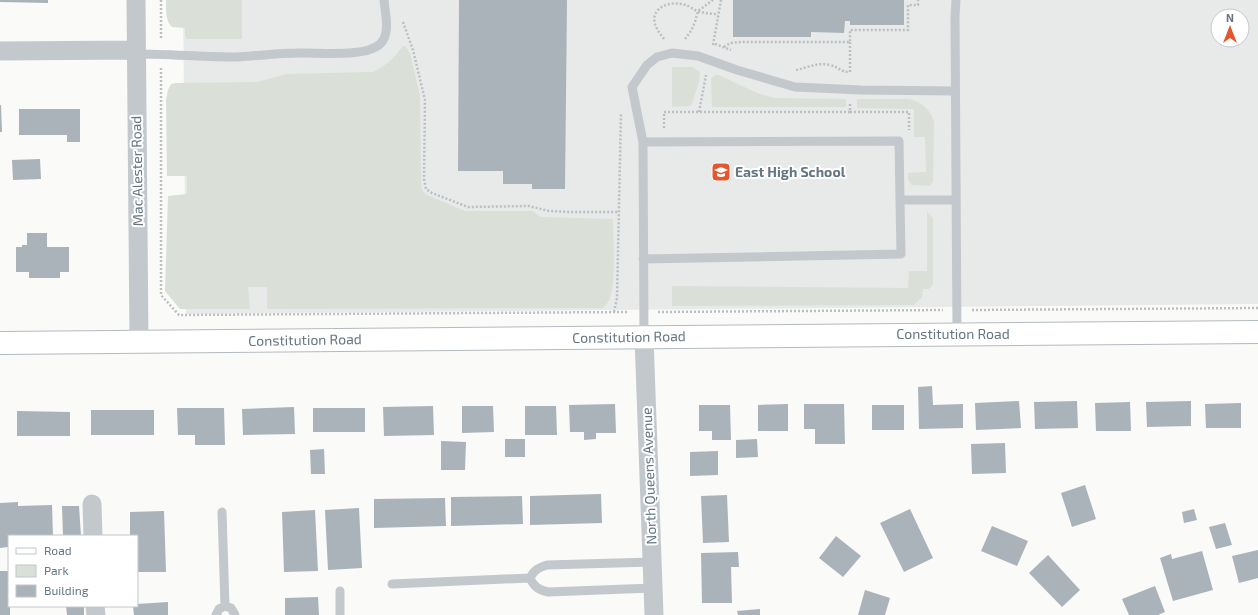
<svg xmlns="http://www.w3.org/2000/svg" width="1258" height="615" font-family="'Exo 2',sans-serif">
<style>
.built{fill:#e8e9e9;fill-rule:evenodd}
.green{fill:#dadfd7}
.building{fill:#aab3b9}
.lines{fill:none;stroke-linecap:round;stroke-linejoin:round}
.secondary-casing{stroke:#b3babf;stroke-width:24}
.path{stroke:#bbbfc2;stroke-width:2.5;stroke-dasharray:2 2;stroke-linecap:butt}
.lane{stroke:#c3c8cc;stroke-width:9}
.street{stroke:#c3c8cc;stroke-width:19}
.secondary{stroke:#fff;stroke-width:22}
.labels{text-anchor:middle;stroke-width:4;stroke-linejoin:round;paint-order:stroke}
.street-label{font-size:14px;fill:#657683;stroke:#fff}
.poi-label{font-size:14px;font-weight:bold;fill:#657683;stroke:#fff;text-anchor:start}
</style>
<rect width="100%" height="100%" fill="#fafaf8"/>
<!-- built -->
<path class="built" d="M183 0H1258V304L186 314ZM1218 16H1242V40H1218Z"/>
<!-- green -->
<path class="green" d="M166 0H242V39H187L185 36V28L172 27C165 20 166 10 166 0Z
M403 46H405L410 53 420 96 421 183 422 190 427 195 465 211H532L541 217 613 219C613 241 616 274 611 294 610 300 607 304 603 308L267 309V287H248L250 309H180L165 291 168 196 187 194V176H167L166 100 168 90 171 84 176 83 257 82 287 74 373 72C386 66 394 58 403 46Z
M672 67H693L700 72 699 82 691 106 672 107Z
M715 75H719L757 93 775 98 846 99V107H712L711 79Z
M857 99H909C922 102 930 109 934 122L933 181 930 186 912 185 908 180V173L926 172 925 137H914V109L857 108Z
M927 212 933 218V284L929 289H923L922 297 914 305 672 306V286L908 288 909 271H927Z"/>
<!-- building -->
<path class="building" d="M0 0H48V3L0 2Z
M459 0H567L565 189H532V184H503V171H458Z
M733 0H904V25H850V21H845L844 33 811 32V37H733Z
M0 105H1L2 132H0Z
M19 109H80V142H67V135H19Z
M40 159 41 179 13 180 12 160Z
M27 233H47V247H69V272H60V278H29V272H16V247H22V245H27Z
M932 386 933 405 963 404V428L919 429 918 387Z
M1019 401 1021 428 976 430 975 403Z
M1077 401 1078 428 1035 429 1034 402Z
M1191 401V426L1147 427 1146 402Z
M1130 402 1131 431H1096L1095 403Z
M1241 403V428H1206L1205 404Z
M615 404 616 433H596V439L584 440V432H570L569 405Z
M788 404V431H758V405Z
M804 404H844L845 444H815V429H804Z
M699 405H730L731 440H712V431H699Z
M872 405H904V430H872Z
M433 406 434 435 384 436 383 407Z
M462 406H493L494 432 462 433Z
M525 406H556L557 435H525Z
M294 407 295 434 243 435 242 409Z
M177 408H224L225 445H195V435H178Z
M313 408H365V432H313Z
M91 410H154V435H91Z
M17 411 70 412V436H17Z
M505 439H525V457H505Z
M757 439 758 457 736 458V440Z
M441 441 466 442 465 470H441Z
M1005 443 1006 473 972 474 971 444Z
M324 449 325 474H311L310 450Z
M718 451V475L690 476V452Z
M1085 485 1096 519 1072 527 1061 493Z
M601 494 602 523 530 525V496Z
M727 495 729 542 703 543 701 496Z
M522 496 523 524 451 526V497Z
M445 498 446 526 374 528V499Z
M18 502V506L52 505 53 536H9L8 547 0 548V503Z
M62 506H79L81 536H63Z
M359 508 362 568 328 570 325 510Z
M910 509 933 558 904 572 880 523Z
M1194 509 1197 520 1184 523 1182 512Z
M315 510 318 571 284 572 282 512Z
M164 511 166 572H137V536H130V512Z
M1225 523 1232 545 1216 549 1209 527Z
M992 526 1028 541 1017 566 981 551Z
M836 536 861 556 843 577 819 558Z
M1258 550V578L1239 583 1232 556Z
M1202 551 1213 590 1173 601 1160 558 1171 554 1172 559Z
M738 552 739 567H731L732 603H702L701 553Z
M1048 555 1080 590 1062 607 1029 573Z
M0 571H8L9 573V606H16V607H10V615H0Z
M1155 586 1165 612 1158 615H1129L1122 599Z
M865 590 890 598 885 615H858Z
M318 597 319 615H285V598Z
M168 602V615H134L133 606H137V604Z
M66 606H84V615H67Z
M760 609V615H738L737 611Z"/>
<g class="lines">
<defs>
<path id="secondary" d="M0 343 1258 332"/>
</defs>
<!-- secondary casing -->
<use href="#secondary" class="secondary-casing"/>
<!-- path -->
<path class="path" d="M161 0V40
M403 22 413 50 425 100 424 179 426 189 432 193 468 207 529 206 549 211 571 212H619
M664 39C658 31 650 21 657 11 664 3 675 2 686 5 689 6 693 9 697 11 704 13 711 14 718 14
M685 39 691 31 695 22 698 11 713 0
M850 42V72
M715 44 731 50
M713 45 721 0
M724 47 730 43 741 42H850V30H908V5H918V0
M161 68V295L179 315 629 312
M796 70C807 68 817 62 830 65 839 67 840 72 850 72
M699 112 706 75
M850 112H909V130
M664 128V112H850V103
M972 310 1258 308
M614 312 617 298 621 113
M658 312 943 310"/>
<!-- lane -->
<path class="lane" d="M956 0 955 16 957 334
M136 54C170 54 203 57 237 57 257 56 277 53 297 53 318 52 365 58 380 44 391 34 385 13 384 0
M643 142 632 87 647 65 657 57 672 53 698 56 737 70 795 87 861 90 955 91
M643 259 901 254 900 200
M644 337 643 142 899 141 900 200H956
M222 512 225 606
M652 562 547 565C538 568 534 570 530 578 534 587 539 590 548 592L653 588
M392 584 530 578
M340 591V615
M216 615 219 609 225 606 231 608 235 615"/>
<!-- street -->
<path class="street" d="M136 0 139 342
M0 51 136 50
M644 337 654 615
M92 504 93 536
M95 606 96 615"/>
<!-- secondary -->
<use href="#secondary" class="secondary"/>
</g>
<!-- icons -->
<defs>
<symbol id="school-square" viewBox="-11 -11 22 22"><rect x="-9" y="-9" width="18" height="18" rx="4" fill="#e4572e" stroke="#fff"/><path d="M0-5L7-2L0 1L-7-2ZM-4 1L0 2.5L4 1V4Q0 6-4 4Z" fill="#fff"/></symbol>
</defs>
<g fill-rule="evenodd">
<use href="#school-square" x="710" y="161" width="22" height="22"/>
</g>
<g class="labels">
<!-- street labels -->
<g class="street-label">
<text transform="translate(137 171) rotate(-91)" y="5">Mac Alester Road</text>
<text x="953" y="339">Constitution Road</text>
<text transform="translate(629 337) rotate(-1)" y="5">Constitution Road</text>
<text transform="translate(305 340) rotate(-1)" y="5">Constitution Road</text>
<text transform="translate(649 476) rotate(-92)" y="5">North Queens Avenue</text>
</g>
<!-- poi labels -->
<g class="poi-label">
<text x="735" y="177">East High School</text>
</g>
</g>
<!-- legend -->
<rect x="8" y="535" width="130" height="72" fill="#ffffff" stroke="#c1c8cd"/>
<rect x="16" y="548" width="20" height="6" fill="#ffffff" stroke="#c1c8cd"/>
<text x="44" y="555" font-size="12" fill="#657683">Road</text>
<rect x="16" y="565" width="20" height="12" fill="#dadfd7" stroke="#c1c8cd"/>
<text x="44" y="575" font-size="12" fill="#657683">Park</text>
<rect x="16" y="585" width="20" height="12" fill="#aab3b9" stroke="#c1c8cd"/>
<text x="44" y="595" font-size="12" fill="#657683">Building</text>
<!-- north arrow -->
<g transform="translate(1230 28)"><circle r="19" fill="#ffffff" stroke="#c1c8cd"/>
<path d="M0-3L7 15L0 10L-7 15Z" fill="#e4572e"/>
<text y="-6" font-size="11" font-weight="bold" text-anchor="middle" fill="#657683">N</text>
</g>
</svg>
